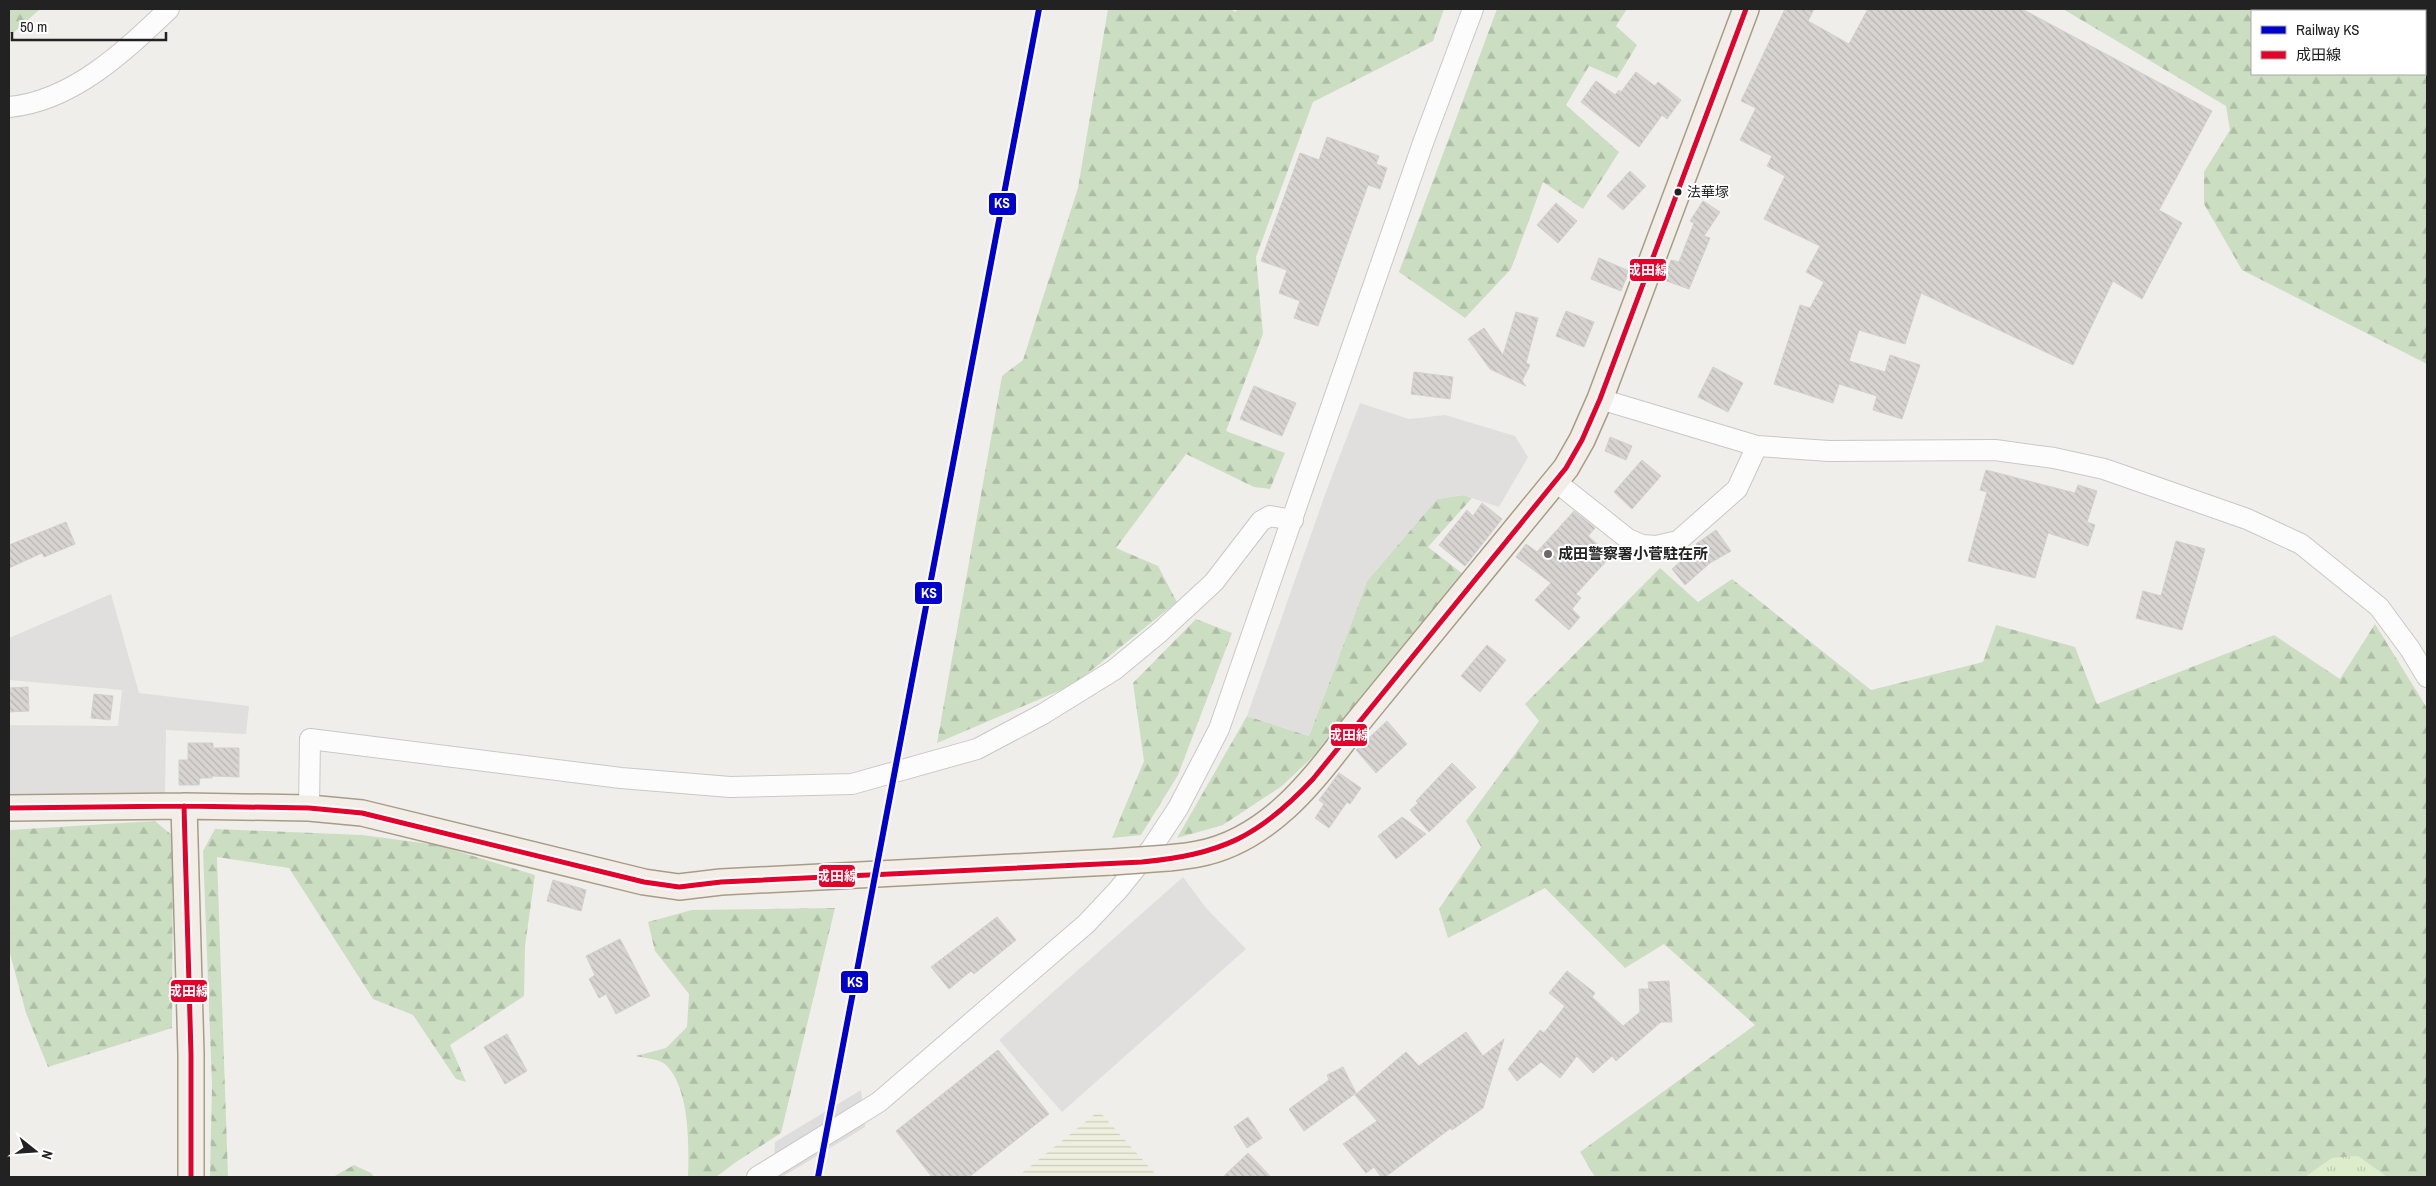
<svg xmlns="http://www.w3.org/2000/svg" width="2436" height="1186" font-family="'Archivo Narrow','Noto Sans JP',sans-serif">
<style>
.farmland{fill:url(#farmland-rules)}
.grass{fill:url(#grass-tufts)}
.forest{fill:url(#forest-firs);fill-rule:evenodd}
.parking{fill:#e0dfde}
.pier{fill:#dedddd}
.building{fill:url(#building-back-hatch);stroke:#d3d0cc}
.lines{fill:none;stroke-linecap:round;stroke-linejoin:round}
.minor-casing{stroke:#c9c8c7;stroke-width:22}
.major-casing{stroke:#a79c86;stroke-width:28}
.minor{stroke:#fdfcfc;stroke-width:20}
.major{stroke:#f3ede7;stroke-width:25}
.major-bridge-casing{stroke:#a79c86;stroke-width:28;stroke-linecap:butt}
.major-bridge{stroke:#f3ede7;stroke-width:25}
.bus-1-casing{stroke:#fff;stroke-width:9}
.bus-1{stroke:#e4002b;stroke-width:5}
.rail-1-casing{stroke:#fff;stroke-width:10}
.rail-1{stroke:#0000cd;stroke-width:6}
.bus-dot{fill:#222;stroke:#fff;stroke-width:2}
.poi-dot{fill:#6a6968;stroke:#fff;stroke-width:2}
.labels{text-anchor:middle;stroke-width:4;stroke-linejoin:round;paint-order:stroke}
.bus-label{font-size:14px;fill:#222;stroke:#fff;text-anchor:start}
.poi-label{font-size:15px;font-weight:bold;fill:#222;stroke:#fff;text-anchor:start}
.line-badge{stroke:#fff;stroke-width:2}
.badge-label{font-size:14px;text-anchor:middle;font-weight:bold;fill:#fff}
</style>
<defs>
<pattern id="farmland-rules" width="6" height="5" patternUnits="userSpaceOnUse" patternTransform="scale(1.25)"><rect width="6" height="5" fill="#efefdf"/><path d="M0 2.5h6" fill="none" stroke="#cdcdbf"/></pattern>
<pattern id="grass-tufts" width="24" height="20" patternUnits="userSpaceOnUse" patternTransform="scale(1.25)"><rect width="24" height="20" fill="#ddeccb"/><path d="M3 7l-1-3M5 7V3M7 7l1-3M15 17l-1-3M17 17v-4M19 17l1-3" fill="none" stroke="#bdcaae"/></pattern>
<pattern id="forest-firs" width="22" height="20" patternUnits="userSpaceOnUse" patternTransform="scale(1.25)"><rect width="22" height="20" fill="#cbdec1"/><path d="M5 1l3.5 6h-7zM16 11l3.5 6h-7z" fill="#aebea6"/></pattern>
<pattern id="building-back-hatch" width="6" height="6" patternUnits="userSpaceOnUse" patternTransform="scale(1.25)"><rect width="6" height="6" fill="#d7d4d2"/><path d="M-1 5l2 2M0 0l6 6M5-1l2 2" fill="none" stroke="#b8b6b4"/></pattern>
</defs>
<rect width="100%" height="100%" fill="#f0eeeb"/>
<!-- farmland -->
<path class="farmland" d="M1099 1111 1158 1177H1017Z"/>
<!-- grass -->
<path class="grass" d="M2358 1156 2387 1177H2305L2332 1158Z"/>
<!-- forest -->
<path class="forest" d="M9 9H40L12 34 9 32Z
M1108 9H1230L1236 12 1237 9H1444L1433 41 1313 102 1256 257 1263 334 1226 431 1285 453 1270 489 1254 487 1186 454 1116 548 1158 566 1177 602 1073 685 937 743 1002 376 1023 360 1078 188Z
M1497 9H1627L1616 26 1637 45 1617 78 1589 66 1566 105 1619 152 1583 209 1543 182 1511 269 1465 318 1399 272Z
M2063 9H2427V364L2242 270 2204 204V172L2230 130 2226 106ZM2252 11H2425V74H2252Z
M1463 495 1472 498 1428 547 1463 574 1321 749 1282 786 1223 825 1177 838 1247 716 1309 736 1367 581 1437 499Z
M1660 568 1698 602 1732 579 1871 690 1983 662 1996 625 2075 647 2097 704 2274 635 2340 679 2375 624 2427 708V1177H2387L2358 1156 2332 1158 2305 1177H1595L1580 1152 1755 1025 1664 944 1625 968 1545 888 1448 938 1439 909 1481 847 1466 821 1539 721 1525 704Z
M1196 619 1232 633 1178 775 1141 835 1112 838 1144 761 1133 683Z
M155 821 173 836 172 1028 48 1067 26 1013 9 950V830Z
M215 829 362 835 437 845 535 875 525 946 524 996 450 1045 466 1082 456 1079 413 1015 373 999 289 868 217 857 228 1177H210L212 1085 203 851Z
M835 908 781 1133 736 1162 716 1177H688C689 1145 690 1089 666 1065 660 1059 644 1058 636 1056L666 1048 687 1027 689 994 655 951 648 922 692 910Z
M354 1165 371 1173 374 1177H333Z"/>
<!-- parking -->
<path class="parking" d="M1360 403 1409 419 1445 415 1515 436 1528 457 1499 507 1463 495 1437 499 1367 581 1309 736 1247 716 1327 489Z
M111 594 139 693 249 706 246 734 166 730 165 793 9 797V725L118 726 122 690 9 680V638Z
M1183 877 1206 908 1246 949 1062 1112 999 1040Z"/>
<!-- pier -->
<path class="pier" d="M861 1090 865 1127 782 1177H773L775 1142Z"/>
<!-- building -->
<path class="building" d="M1785 9H1814L1808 21 1849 44 1868 9H2022L2212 111 2159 210 2182 223 2142 299 2113 281 2073 365 1921 293 1905 344 1859 330 1849 361 1885 372 1890 355 1920 365 1902 419 1873 410 1877 396 1839 384 1833 403 1774 384 1800 305 1810 308 1824 282 1806 272 1820 246 1764 219 1785 176 1767 166 1772 156 1740 140 1756 108 1741 101Z
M1636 72 1655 86 1658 82 1681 100 1667 119 1662 115 1639 147 1581 102 1596 81 1615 95 1619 90 1621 92Z
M1327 137 1379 156 1376 164 1387 168 1380 189 1368 185 1318 326 1294 318 1300 301 1279 293 1287 270 1261 261 1300 153 1319 160Z
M1630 171 1646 186 1623 210 1607 196Z
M1703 201 1720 212 1704 236 1710 238 1689 289 1664 280 1671 260 1679 262 1694 223 1690 221Z
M1556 203 1577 221 1558 243 1537 225Z
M1599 258 1629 271 1621 291 1591 279Z
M1566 311 1594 322 1584 347 1556 336Z
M1516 312 1538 318 1526 363 1530 365 1522 381 1526 386 1490 369 1468 339 1484 328 1503 355Z
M1713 367 1743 383 1728 412 1698 397Z
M1414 372 1453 377 1450 399 1411 394Z
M1254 386 1296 403 1282 436 1240 419Z
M1610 437 1632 446 1626 460 1605 451Z
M1642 460 1661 476 1632 509 1614 492Z
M1986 470 2075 493 2078 485 2097 491 2087 522 2095 525 2088 546 2048 533 2035 578 1968 561 1987 492 1980 490Z
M1482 503 1502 519 1465 566 1439 545 1467 510 1473 516Z
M1574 511 1595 528 1588 536 1611 556 1576 594 1581 598 1572 609 1580 617 1569 630 1535 600 1551 583 1516 557 1526 544 1537 552Z
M66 522 75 544 44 557 42 553 9 568V545Z
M1716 530 1731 551 1710 563 1685 585 1672 569 1698 546 1696 544Z
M2176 541 2205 549 2182 630 2136 618 2143 591 2161 596Z
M1487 645 1506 660 1480 692 1461 676Z
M28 687 29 711 9 712V688Z
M94 694 113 696 110 720 91 718Z
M1387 721 1407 744 1376 773 1356 750Z
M188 743H213V748H239V777L212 776V778H200L199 785H179V760H188Z
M1452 763 1476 787 1429 832 1410 810 1418 803 1416 801Z
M1339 773 1361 788 1350 804 1347 802 1329 828 1315 818 1324 804 1319 800Z
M1402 817 1426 834 1396 859 1378 836Z
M553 880 586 890 581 911 547 901Z
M997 917 1016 940 974 974 971 971 949 989 931 967Z
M620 939 650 996 616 1014 606 994 599 998 589 979 595 975 586 956Z
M1567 971 1595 993 1592 997 1623 1026 1640 1012 1639 989H1649L1648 982 1669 981 1672 1022H1661L1616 1061 1612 1056 1593 1073 1577 1056 1560 1078 1541 1062 1517 1081 1508 1069 1540 1030 1544 1033 1565 1006 1549 993Z
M1466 1032 1483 1056 1504 1039 1483 1108 1452 1130 1451 1128 1385 1177H1381L1374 1167 1366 1173 1343 1144 1377 1121 1355 1095 1406 1052 1419 1066Z
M507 1034 527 1071 505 1084 484 1047Z
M998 1050 1049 1114 969 1177H932L896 1131Z
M1343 1067 1356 1093 1304 1131 1289 1109 1329 1080 1327 1075Z
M1248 1117 1262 1138 1247 1148 1234 1127Z
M1248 1153 1271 1177H1223Z"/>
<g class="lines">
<defs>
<path id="minor" d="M9 107C73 101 125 51 169 9
M1600 399 1757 446 1829 451 1995 450 2054 458 2104 469 2247 519 2301 544 2379 607 2410 649 2427 677
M1555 481 1628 539 1642 545 1656 546 1678 541 1737 489 1757 446
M309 808 310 739 621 778 730 787 852 784 977 749 1043 714 1114 670 1160 632 1214 582 1261 521 1270 516 1293 520
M757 1177 879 1102 1086 924 1118 890 1151 849 1178 808 1219 729 1424 140 1473 9"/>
<path id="major" d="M184 806 191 1054V1177
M9 808 184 806 309 808 362 813 644 882 679 887 721 882 1112 862
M1168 858C1178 857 1188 856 1198 854 1267 841 1314 781 1353 728L1566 468 1582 440 1600 399 1746 9"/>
</defs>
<!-- minor casing -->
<use href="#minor" class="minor-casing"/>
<!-- major casing -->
<use href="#major" class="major-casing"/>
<!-- minor -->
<use href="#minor" class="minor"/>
<!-- major -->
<use href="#major" class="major"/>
<defs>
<path id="major-bridge" d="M1112 862 1168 858"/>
</defs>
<!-- major-bridge casing -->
<use href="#major-bridge" class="major-bridge-casing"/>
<!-- major-bridge -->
<use href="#major-bridge" class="major-bridge"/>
<defs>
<path id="bus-1" d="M184 806 191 1054V1177
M9 808 184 806 309 808 362 813 644 882 679 887 721 882 1142 862C1221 854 1258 838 1313 779L1566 468 1582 440 1600 399 1746 9"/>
</defs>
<!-- bus-1 casing -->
<use href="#bus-1" class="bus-1-casing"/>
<!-- bus-1 -->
<use href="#bus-1" class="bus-1"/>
<defs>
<path id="rail-1" d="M818 1177 1039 9"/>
</defs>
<!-- rail-1 casing -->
<use href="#rail-1" class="rail-1-casing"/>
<!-- rail-1 -->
<use href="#rail-1" class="rail-1"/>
</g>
<!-- markers -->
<circle class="bus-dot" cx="1678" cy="192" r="4.5"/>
<circle class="poi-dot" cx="1548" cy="554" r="5"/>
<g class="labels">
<!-- bus labels -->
<g class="bus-label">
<text x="1687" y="197">法華塚</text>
</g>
<!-- poi labels -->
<g class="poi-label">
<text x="1558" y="559">成田警察署小菅駐在所</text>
</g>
</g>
<g class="line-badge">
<rect x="988" y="192" width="29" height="24" rx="5" fill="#0000cd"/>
<rect x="1629" y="258" width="38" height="24" rx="5" fill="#e4002b"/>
<rect x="914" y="581" width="29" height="24" rx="5" fill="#0000cd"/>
<rect x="1330" y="723" width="38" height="24" rx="5" fill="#e4002b"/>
<rect x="818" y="864" width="38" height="24" rx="5" fill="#e4002b"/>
<rect x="840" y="970" width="29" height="24" rx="5" fill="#0000cd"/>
<rect x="170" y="979" width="38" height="24" rx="5" fill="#e4002b"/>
</g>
<g class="badge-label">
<text x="1002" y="208">KS</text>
<text x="1648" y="275">成田線</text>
<text x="929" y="598">KS</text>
<text x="1349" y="740">成田線</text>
<text x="837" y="881">成田線</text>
<text x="855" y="987">KS</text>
<text x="189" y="996">成田線</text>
</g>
<!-- border -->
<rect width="2436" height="1186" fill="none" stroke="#222222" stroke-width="20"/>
<!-- legend -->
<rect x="2251" y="10" width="175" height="65" fill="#ffffff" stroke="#a7a7a7"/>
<rect x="2261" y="26" width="25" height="8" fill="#0000cd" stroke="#a7a7a7"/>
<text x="2296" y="35" font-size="15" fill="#222222">Railway KS</text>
<rect x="2261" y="51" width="25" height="8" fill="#e4002b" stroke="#a7a7a7"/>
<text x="2296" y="60" font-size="15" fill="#222222">成田線</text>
<!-- north arrow -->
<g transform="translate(35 1151) rotate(107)" stroke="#ffffff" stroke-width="4" paint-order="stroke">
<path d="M0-4L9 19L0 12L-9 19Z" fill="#222222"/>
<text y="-8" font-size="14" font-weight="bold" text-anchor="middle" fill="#222222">N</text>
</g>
<!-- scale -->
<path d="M12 32v8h154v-8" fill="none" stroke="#222222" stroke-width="2.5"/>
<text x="20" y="32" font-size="15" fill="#222222" stroke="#ffffff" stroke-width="4" paint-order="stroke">50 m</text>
</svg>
